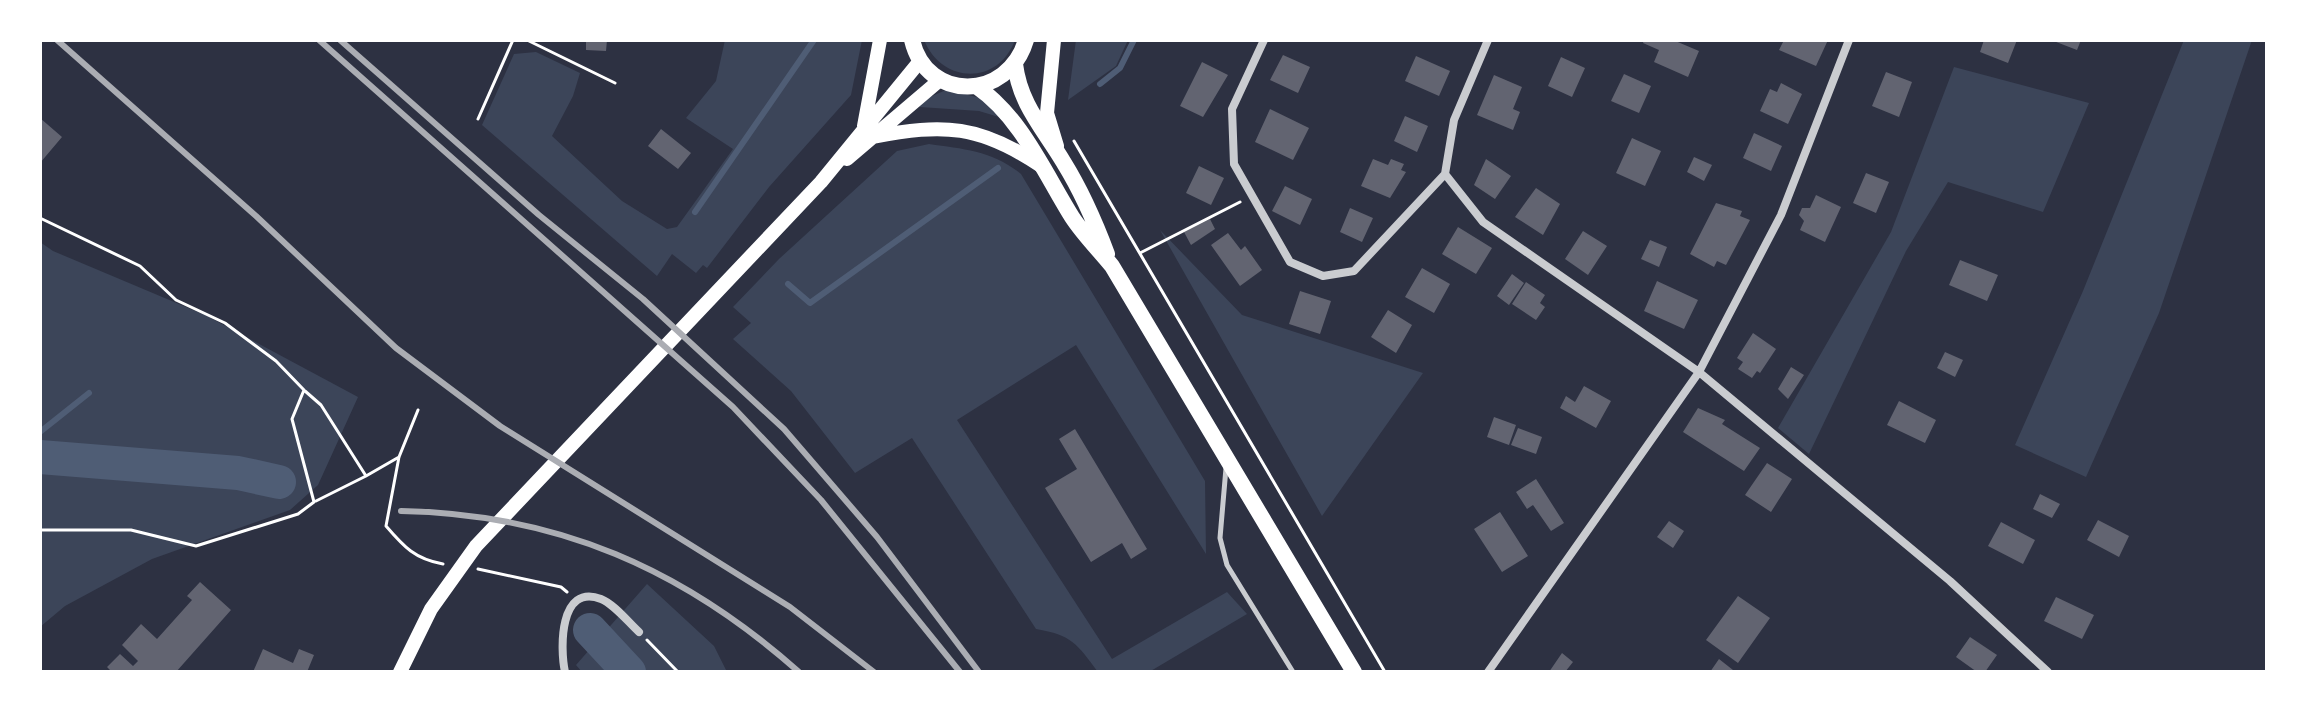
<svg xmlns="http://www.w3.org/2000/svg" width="2307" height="712" font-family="'IBM Plex Serif',serif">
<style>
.green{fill:#3c4559}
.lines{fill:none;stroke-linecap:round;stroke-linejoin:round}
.stream{stroke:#4f5d75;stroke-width:6}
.river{stroke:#4f5d75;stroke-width:34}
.building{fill:#626471}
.path{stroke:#fff;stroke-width:3}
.service{stroke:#caccd0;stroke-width:5}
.minor{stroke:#caccd0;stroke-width:8}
.secondary{stroke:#fff;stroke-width:14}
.primary{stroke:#fff;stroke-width:16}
.rail{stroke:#abadb3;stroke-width:6}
</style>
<rect width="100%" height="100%" fill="#2d3142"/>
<!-- green -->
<path class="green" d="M725 40H862L851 95 769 187 707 268 703 265 696 273 672 254 657 276 482 125 514 54 536 52 580 73 573 96 552 136 622 201 667 229 677 227 733 149 686 118 716 81Z
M924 40H1015C998 86 942 84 924 40Z
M1076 40H1128L1116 66 1068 100Z
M2184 40H2252L2159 313 2086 477 2015 445 2083 291Z
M1954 67 2089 103 2043 212 1948 182 1906 251 1809 454 1778 428 1891 232Z
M946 90 981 98 999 117 979 111 920 107 916 103Z
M929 144C964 149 993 151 1021 174L1205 481 1206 554 1076 345 957 420 1112 659 1227 592 1247 614 1149 672H1098C1077 644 1072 635 1036 629L912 438 855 473 791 391 733 339 751 323 733 307 779 259 897 151Z
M1160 230 1242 315 1423 373 1322 516Z
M40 242 53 251 205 315 358 397 318 485 290 510 152 559 65 606 40 627Z
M647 584 714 646 727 672H582L576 665Z"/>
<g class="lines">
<!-- stream -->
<path class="stream" d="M1100 84 1120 68 1134 40
M695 212 814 40
M788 284 810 303 998 168
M40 432 89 393"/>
<!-- river -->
<path class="river" d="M40 457 238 473 279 482
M590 630 629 672"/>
</g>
<!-- building -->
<path class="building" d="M586 40H607L606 51 586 50Z
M1644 40H1673L1699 51 1688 77 1654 62 1659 50 1643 43Z
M1784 40H1828L1816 66 1779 50Z
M1984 40H2017L2008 63 1980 52Z
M2051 40H2081L2077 50Z
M1283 55 1310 67 1298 93 1270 80Z
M1416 56 1450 71 1439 96 1405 81Z
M1561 57 1585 68 1572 97 1548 86Z
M1202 62 1228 75 1203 117 1180 106Z
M1886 72 1912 82 1899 117 1872 106Z
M1624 74 1651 86 1639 113 1611 101Z
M1494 75 1522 87 1513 109 1520 112 1513 130 1477 115Z
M1781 83 1802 94 1788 124 1760 111 1770 89 1777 92Z
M1270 109 1309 128 1293 160 1255 142Z
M1405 116 1428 126 1417 152 1394 141Z
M40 118 62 137 40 163Z
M661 129 691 153 678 169 648 146Z
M1754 133 1782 146 1771 171 1743 158Z
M1632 138 1661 151 1645 186 1616 173Z
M1694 157 1712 165 1704 181 1687 172Z
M1373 159 1388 165 1391 159 1404 164 1401 170 1406 172 1390 198 1361 186Z
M1486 159 1511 176 1495 199 1474 185Z
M1199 166 1224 178 1211 205 1186 193Z
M1866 173 1889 182 1876 213 1853 203Z
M1285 186 1312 199 1300 225 1272 211Z
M1536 188 1560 204 1543 235 1515 217Z
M1816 195 1841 207 1825 242 1800 230 1804 221 1799 215 1802 208H1810Z
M1716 203 1742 211 1740 216 1750 220 1726 265 1717 261 1714 267 1690 254Z
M1350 208 1373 218 1362 242 1340 232Z
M1210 219 1215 229 1191 245 1184 232Z
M1458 227 1492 248 1476 274 1442 254Z
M1583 231 1607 246 1588 275 1565 259Z
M1228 233 1241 250 1245 246 1262 270 1240 286 1211 245Z
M1650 240 1667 247 1659 267 1641 259Z
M1960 260 1998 275 1987 301 1949 285Z
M1422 268 1450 284 1434 313 1405 297Z
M1512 274 1524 283 1509 305 1497 296Z
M1657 281 1698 300 1684 329 1644 311Z
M1526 282 1545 295 1540 303 1545 307 1536 320 1512 304Z
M1300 291 1331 301 1320 334 1289 324Z
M1388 310 1412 325 1396 353 1371 337Z
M1753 333 1776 349 1760 373 1757 371 1752 378 1738 369 1743 362 1737 358Z
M1945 352 1963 360 1955 377 1937 368Z
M1791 367 1804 375 1788 399 1778 389Z
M1584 386 1611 401 1596 428 1560 408 1566 396 1575 402Z
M1899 401 1936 420 1925 443 1887 425Z
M1698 408 1725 420 1722 424 1760 448 1744 471 1683 432Z
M1494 417 1516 425 1509 445 1487 437Z
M1518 428 1542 437 1536 454 1511 445Z
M1075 429 1147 549 1131 559 1122 543 1091 562 1045 488 1077 469 1059 439Z
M1767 463 1792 479 1771 512 1745 495Z
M1536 479 1564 523 1551 531 1533 505 1527 509 1516 492Z
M2040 494 2060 504 2052 518 2033 509Z
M1500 512 1528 556 1502 572 1474 529Z
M2098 520 2129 536 2119 557 2087 540Z
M1669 521 1684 531 1673 548 1657 537Z
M2001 522 2035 540 2023 564 1988 546Z
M200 582 231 610 176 672H112L107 667 120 654 133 666 138 661 122 645 141 624 157 639 192 600 187 596Z
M1738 596 1770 618 1738 663 1706 640Z
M2056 597 2094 615 2082 639 2044 621Z
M1970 637 1997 655 1985 672H1977L1956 657Z
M263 649 293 663 299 649 314 655 307 672H253Z
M1562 653 1573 662 1565 672H1549Z
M1719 659 1733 670 1732 672H1710Z"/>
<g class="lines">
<!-- path -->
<path class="path" d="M527 40 615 83
M478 119 513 40
M1074 141 1385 672
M40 218 140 266 176 300 225 323 276 361 304 390 292 419 314 502 298 514 196 546 131 530H40
M1140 253 1240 202
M305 391 321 405 366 476 399 457
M418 410 399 457 386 526C404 547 415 559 443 564
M316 501 366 476
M478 569 561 587 567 592
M647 640 678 672"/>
<!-- service -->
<path class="service" d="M1226 468 1220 538 1227 565 1293 672"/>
<!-- minor -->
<path class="minor" d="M1264 40 1232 109 1234 164 1290 262 1323 276 1354 271 1445 174 1454 120 1488 40
M1445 174 1483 222 1699 372 1950 581 2048 672
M565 672C560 649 559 583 601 599 614 604 629 623 639 632
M1488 672 1699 372 1781 215 1849 40"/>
<!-- secondary -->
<path class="secondary" d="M1054 40 1047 113 1057 146
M864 126 880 40
M873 137C944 123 980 125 1041 166
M847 159 941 79
M400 672 431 609 476 546 821 182 920 61"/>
<!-- primary -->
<path class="primary" d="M912 40C927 103 1008 101 1026 40
M1015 64C1020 105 1044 129 1064 163 1082 192 1095 222 1107 254
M976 86C1021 117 1044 172 1072 217 1083 234 1099 250 1112 266L1354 672"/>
<!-- rail -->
<path class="rail" d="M57 40 256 216 396 348 500 426 790 607 874 672
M319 40 733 407 821 500 960 672
M340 40 539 215 643 299 784 429 877 537 979 672
M401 511C558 514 683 569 799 672"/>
</g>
<!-- border -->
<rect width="2307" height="712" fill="none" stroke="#ffffff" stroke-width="84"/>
</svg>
